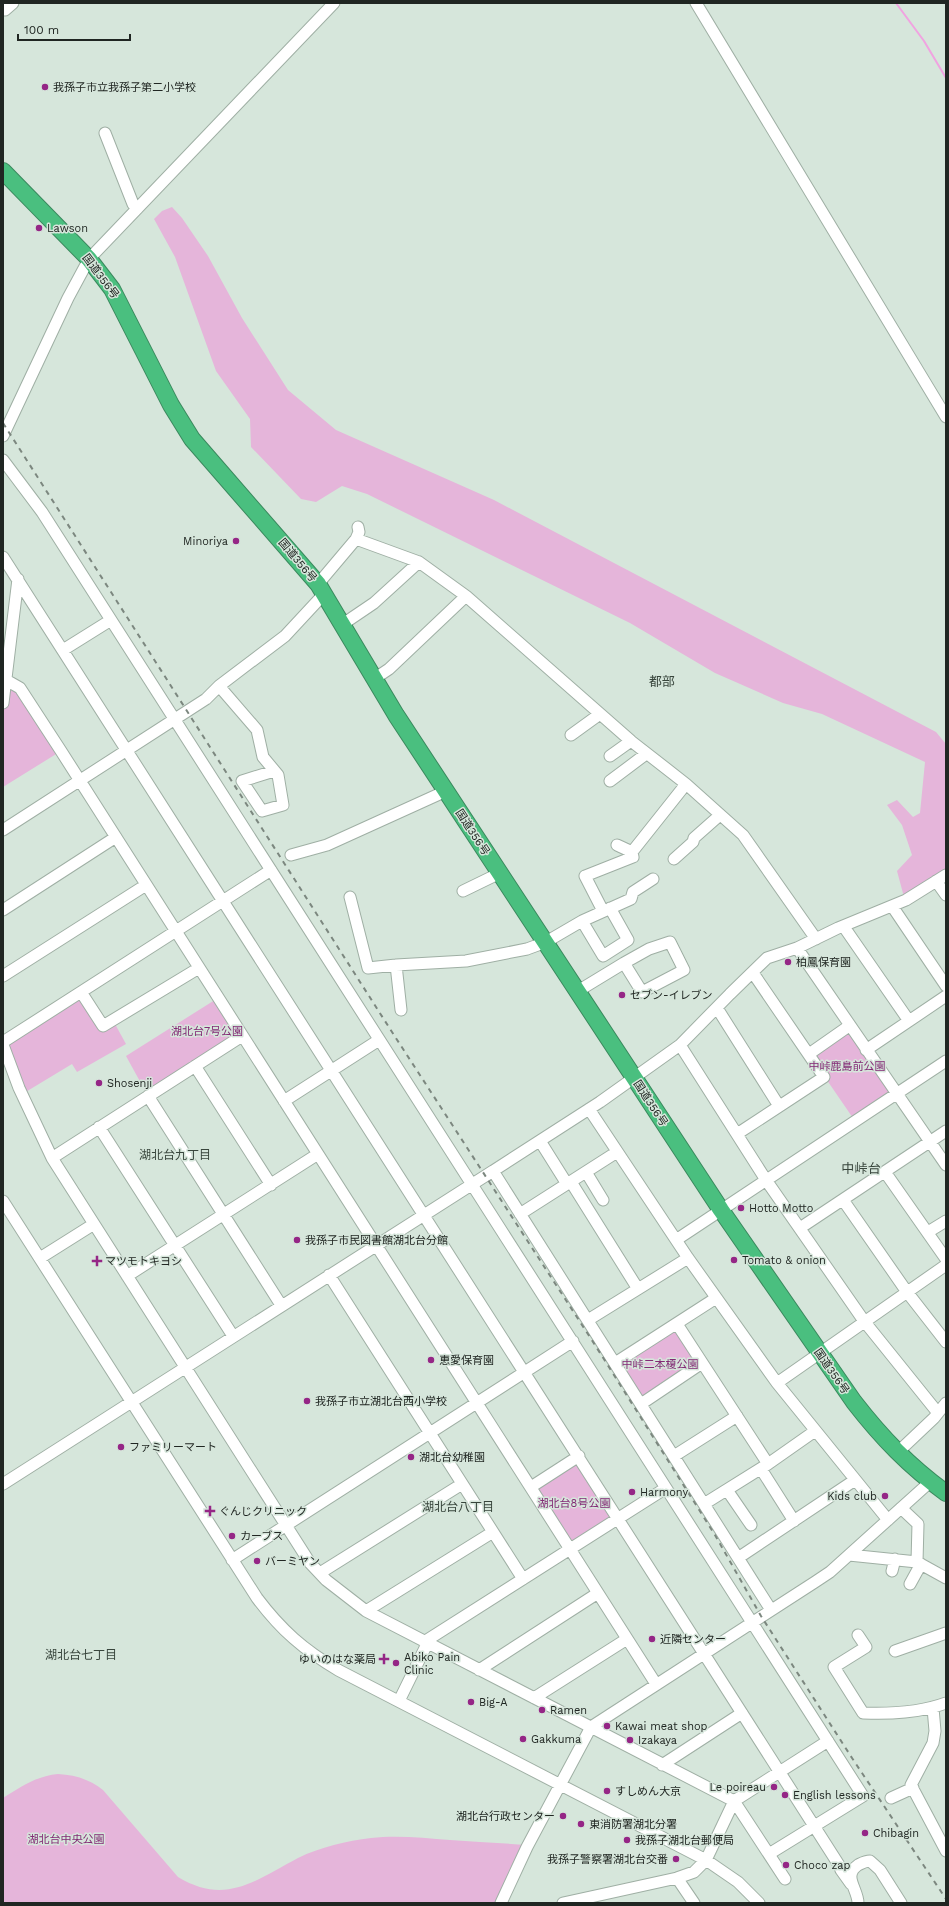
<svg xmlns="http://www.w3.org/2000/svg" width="949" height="1906" font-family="'Work Sans','Noto Sans JP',sans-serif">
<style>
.green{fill:#e5b5da}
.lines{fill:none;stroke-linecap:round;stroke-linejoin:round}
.stream{stroke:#f1a3e1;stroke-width:2}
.minor-casing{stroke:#9fafa4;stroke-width:13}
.highway-casing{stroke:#3b895e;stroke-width:18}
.minor{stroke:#fff;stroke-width:11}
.highway{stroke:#4abf7f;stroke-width:16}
.rail{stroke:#7c877f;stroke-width:2;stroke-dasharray:5 5;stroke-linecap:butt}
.poi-dot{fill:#952686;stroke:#d6e6db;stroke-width:1.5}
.labels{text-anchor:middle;stroke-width:3;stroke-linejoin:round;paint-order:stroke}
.poi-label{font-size:11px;fill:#202622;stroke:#d6e6db;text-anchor:start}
.street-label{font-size:11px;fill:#202622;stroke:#d6e6db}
.park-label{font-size:11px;fill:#832a75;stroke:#d6e6db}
.neighbourhood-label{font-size:12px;fill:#38453c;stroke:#d6e6db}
.quarter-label{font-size:13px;fill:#38453c;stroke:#d6e6db}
</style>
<rect width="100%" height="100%" fill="#d6e6db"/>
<!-- green -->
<path class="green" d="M172 207 182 218 208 256 242 318 288 390 336 430 494 500 936 732 946 744V873L904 897 897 871 912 855 902 825 887 805 897 800 913 817 920 813 925 762 822 714 783 703 715 673 630 623 367 494 342 486 316 502 301 499 251 447 250 419 216 371 175 257 154 219 162 211Z
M6 680 20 688 61 751 3 787V703Z
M218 998 242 1036 148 1096 126 1056Z
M81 999 102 1032 115 1024 126 1044 77 1072 72 1064 24 1093 7 1046Z
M849 1026 897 1093 855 1121 809 1054Z
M676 1330 698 1363 644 1398 622 1365Z
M579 1456 618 1518 570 1548 531 1487Z
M58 1774C75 1775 89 1779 103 1790L178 1877C226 1906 256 1880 298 1858 320 1847 347 1841 371 1838 397 1835 424 1838 450 1840 476 1842 502 1843 528 1845L501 1903H3V1798C21 1787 36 1776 58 1774Z"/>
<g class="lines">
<!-- stream -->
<path class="stream" d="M896 3 924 41 946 78"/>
<defs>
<path id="minor" d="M696 3 946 417
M3 8 5 10 13 3
M105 133 133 204 137 209
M3 436 68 298 89 259 334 3
M3 460 42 512 666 1488
M356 539 419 562
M3 557 839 1865 841 1870 851 1884
M318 584 356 539 359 532 358 527
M343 624 374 603 419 562 466 596 631 741 686 784 743 835 816 939
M63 650 111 620
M374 679 389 669 466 596
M6 680 20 688 61 751 656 1684
M219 686 257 730 263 757 278 775 283 805 262 811 242 781 274 771
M3 703 18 579
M571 735 600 714
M610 756 631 741
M610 781 646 754
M3 830 206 699 219 686 285 636 324 594
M617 845 632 852
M291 855 327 845 446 791
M674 859 693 842 694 838 720 815
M936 881 946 895
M463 891 500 873
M350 897 368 968 396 965 466 961 527 949 546 942 582 921 631 899 633 892 653 879
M892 906 946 986
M3 910 116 837
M603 911 585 876 633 857 632 852 686 784
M582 921 603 956 628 940 610 908
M844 927 909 1021
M797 948 946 1165
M396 965 401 1010
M3 976 146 885
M578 991 624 963 642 992 684 970 670 942 649 949 624 963
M81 992 103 1026 199 968
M717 1008 779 1106
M3 1042 271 870
M3 1045 19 1088 52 1158 310 1563 326 1580 366 1611 734 1801 785 1879
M680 1045 766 1180 864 1321 938 1413
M866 1050 946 996
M809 1054 849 1026
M195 1066 271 1185
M148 1096 281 1305
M284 1101 379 1040
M589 1109 688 1258 777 1383 888 1520
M99 1127 233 1336
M737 1134 824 1077 753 973
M540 1141 567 1184
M52 1158 242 1036
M586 1172 603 1200
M885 1172 946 1259
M571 1182 638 1289
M843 1200 907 1292 946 1342
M3 1201 257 1598C281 1630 304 1650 338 1670L706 1860 738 1882 759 1903
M520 1214 617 1152
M800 1228 946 1131
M928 1232 946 1221
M676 1240 946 1061
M40 1258 94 1224
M329 1275 523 1579
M127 1276 318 1154
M588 1320 688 1258
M677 1324 768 1464
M615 1363 716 1298
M777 1383 946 1265
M641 1404 702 1363
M897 1453 934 1418 946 1403
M674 1456 737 1416
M761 1469 794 1521
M3 1484 493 1171
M531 1487 579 1456
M727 1490 751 1525
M704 1504 768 1464 815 1431
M901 1508 918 1524 917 1562
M849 1555 917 1562 946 1578
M738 1558 855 1480
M232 1560 573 1341
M892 1571 895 1559
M320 1573 462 1484
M910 1584 921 1564
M771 1610 493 1171 600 1102 680 1045 730 994 767 958 797 948 838 928 906 900 946 875
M366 1611 493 1532
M858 1635 866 1647 834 1667 863 1713C891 1714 919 1713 946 1703
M424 1642 666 1488 863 1796 769 1854
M895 1651 946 1633
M479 1670 598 1593
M534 1698 627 1639
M399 1701 427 1644
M933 1708 935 1731 933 1743 911 1785 946 1851
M662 1765 742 1713
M891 1798 913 1788
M677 1878 694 1903
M501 1903 527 1847 591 1727 815 1582 830 1572 930 1482
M563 1903 677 1878 694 1872 706 1860 734 1801 828 1741
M858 1903C858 1889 842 1876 858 1865 862 1863 865 1861 870 1861L880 1870 901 1903"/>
<path id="highway" d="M3 171 89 259 112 289 171 405 192 439 318 584 396 715 721 1210 854 1402C882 1438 909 1466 946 1493"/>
</defs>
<!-- minor casing -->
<use href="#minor" class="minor-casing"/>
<!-- highway casing -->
<use href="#highway" class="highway-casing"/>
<!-- minor -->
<use href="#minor" class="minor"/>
<!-- highway -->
<use href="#highway" class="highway"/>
<!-- rail -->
<path class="rail" d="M3 423 392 1032 595 1345 715 1535 761 1616 852 1758 946 1899"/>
</g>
<!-- markers -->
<g class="poi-dot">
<circle cx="45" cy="87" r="4"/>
<circle cx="39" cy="228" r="4"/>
<circle cx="236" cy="541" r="4"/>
<circle cx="788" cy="962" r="4"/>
<circle cx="622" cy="995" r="4"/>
<circle cx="99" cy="1083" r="4"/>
<circle cx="741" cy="1208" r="4"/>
<circle cx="297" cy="1240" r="4"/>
<circle cx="734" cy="1260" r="4"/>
<path d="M95 1255h4v4h4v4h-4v4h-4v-4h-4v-4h4z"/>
<circle cx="431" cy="1360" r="4"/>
<circle cx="307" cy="1401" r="4"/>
<circle cx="121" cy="1447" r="4"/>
<circle cx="411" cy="1457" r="4"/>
<circle cx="632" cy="1492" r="4"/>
<circle cx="885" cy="1496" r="4"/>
<path d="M208 1505h4v4h4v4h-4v4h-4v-4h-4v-4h4z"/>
<circle cx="232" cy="1536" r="4"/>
<circle cx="257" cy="1561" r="4"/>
<circle cx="652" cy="1639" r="4"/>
<path d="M382 1653h4v4h4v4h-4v4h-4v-4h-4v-4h4z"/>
<circle cx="396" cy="1663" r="4"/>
<circle cx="471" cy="1702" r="4"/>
<circle cx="542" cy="1710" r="4"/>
<circle cx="607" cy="1726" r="4"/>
<circle cx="523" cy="1739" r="4"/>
<circle cx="630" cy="1740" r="4"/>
<circle cx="774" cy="1787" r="4"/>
<circle cx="607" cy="1791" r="4"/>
<circle cx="785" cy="1795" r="4"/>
<circle cx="563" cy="1816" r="4"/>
<circle cx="581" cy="1824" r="4"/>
<circle cx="865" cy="1833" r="4"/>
<circle cx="627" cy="1840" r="4"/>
<circle cx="676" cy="1859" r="4"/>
<circle cx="786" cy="1865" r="4"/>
</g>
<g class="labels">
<!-- poi labels -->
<g class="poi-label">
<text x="53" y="91">我孫子市立我孫子第二小学校</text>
<text x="47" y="232">Lawson</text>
<text x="228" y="545" text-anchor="end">Minoriya</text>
<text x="796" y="966">柏鳳保育園</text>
<text x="630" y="999">セブン-イレブン</text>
<text x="107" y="1087">Shosenji</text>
<text x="749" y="1212">Hotto Motto</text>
<text x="305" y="1244">我孫子市民図書館湖北台分館</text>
<text x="742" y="1264">Tomato &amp; onion</text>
<text x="105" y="1265">マツモトキヨシ</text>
<text x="439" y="1364">恵愛保育園</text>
<text x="315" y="1405">我孫子市立湖北台西小学校</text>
<text x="129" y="1451">ファミリーマート</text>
<text x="419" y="1461">湖北台幼稚園</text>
<text x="640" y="1496">Harmony</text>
<text x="877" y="1500" text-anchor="end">Kids club</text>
<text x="219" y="1515">ぐんじクリニック</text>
<text x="240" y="1540">カーブス</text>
<text x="265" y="1565">バーミヤン</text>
<text x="660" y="1643">近隣センター</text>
<text x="404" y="1661">Abiko Pain<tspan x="404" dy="13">Clinic</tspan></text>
<text x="376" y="1663" text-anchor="end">ゆいのはな薬局</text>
<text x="479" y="1706">Big-A</text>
<text x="550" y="1714">Ramen</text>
<text x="615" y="1730">Kawai meat shop</text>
<text x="531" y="1743">Gakkuma</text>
<text x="638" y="1744">Izakaya</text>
<text x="766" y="1791" text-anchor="end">Le poireau</text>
<text x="615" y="1795">すしめん大京</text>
<text x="793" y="1799">English lessons</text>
<text x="555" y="1820" text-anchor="end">湖北台行政センター</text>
<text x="589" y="1828">東消防署湖北分署</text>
<text x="873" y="1837">Chibagin</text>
<text x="635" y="1844">我孫子湖北台郵便局</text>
<text x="668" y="1863" text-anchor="end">我孫子警察署湖北台交番</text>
<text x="794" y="1869">Choco zap</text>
</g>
<!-- street labels -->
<g class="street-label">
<text transform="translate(101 276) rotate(53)" y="4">国道356号</text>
<text transform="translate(298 560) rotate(50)" y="4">国道356号</text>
<text transform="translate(473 832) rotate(57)" y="4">国道356号</text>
<text transform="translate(651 1103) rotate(57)" y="4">国道356号</text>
<text transform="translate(832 1371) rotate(55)" y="4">国道356号</text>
</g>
<!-- park labels -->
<g class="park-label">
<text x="207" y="1035">湖北台7号公園</text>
<text x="847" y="1070">中峠鹿島前公園</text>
<text x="660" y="1368">中峠二本榎公園</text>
<text x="574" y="1507">湖北台8号公園</text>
<text x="66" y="1843">湖北台中央公園</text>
</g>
<!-- neighbourhood labels -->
<g class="neighbourhood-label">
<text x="175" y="1159">湖北台九丁目</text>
<text x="458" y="1511">湖北台八丁目</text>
<text x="81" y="1659">湖北台七丁目</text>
</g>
<!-- quarter labels -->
<g class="quarter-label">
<text x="662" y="686">都部</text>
<text x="861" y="1173">中峠台</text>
</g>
</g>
<!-- border -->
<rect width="949" height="1906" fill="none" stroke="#202622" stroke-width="8"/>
<!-- scale -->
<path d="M18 34v6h112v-6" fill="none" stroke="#202622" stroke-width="2"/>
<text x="24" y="34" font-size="12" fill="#202622" stroke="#d6e6db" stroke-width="3" paint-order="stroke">100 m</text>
</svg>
